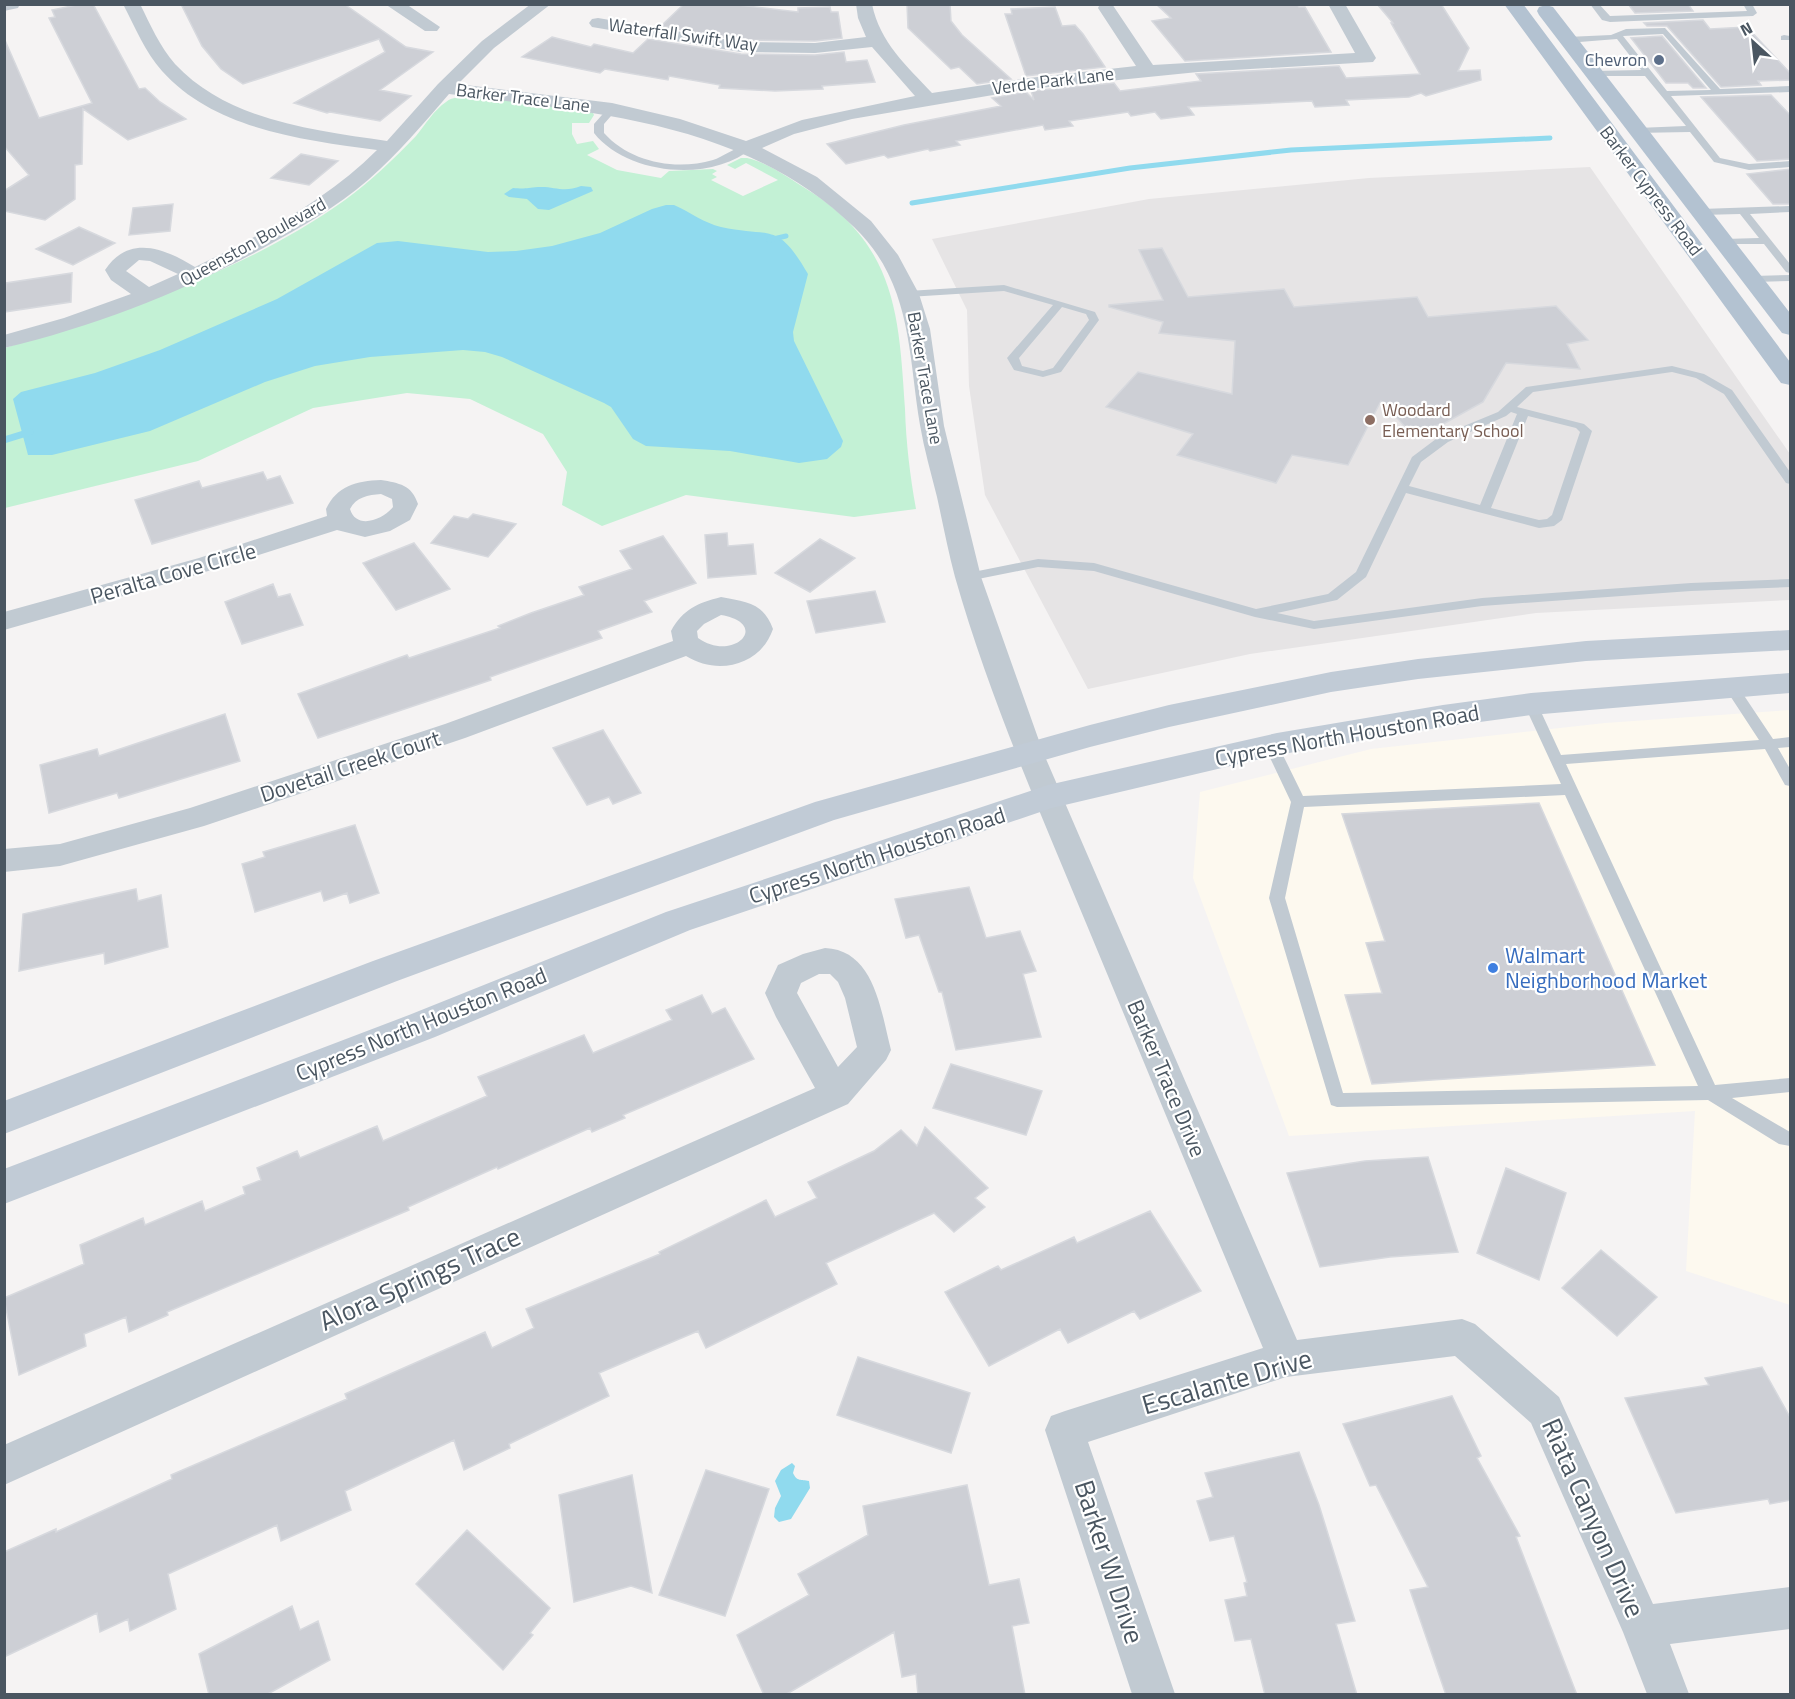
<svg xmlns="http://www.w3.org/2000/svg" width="1795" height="1699" font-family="'Titillium Web',sans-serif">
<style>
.commercial{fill:#fdf9ef}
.education{fill:#e6e4e5}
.green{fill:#c3f1d5}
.water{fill:#90daee}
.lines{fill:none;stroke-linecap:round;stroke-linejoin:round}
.stream-far1{stroke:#90daee;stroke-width:5}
.stream{stroke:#90daee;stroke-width:7}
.building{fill:#cdcfd5;stroke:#d7d9de;stroke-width:1.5}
.lane{fill:#c1cad2;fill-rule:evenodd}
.street{fill:#c1cad2;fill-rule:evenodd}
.secondary{fill:#c1cbd6;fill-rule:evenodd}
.primary{fill:#b3c2d1;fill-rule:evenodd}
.service-dot{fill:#5c6f8a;stroke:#fff;stroke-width:2}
.education-dot{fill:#8d6e63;stroke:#fff;stroke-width:2}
.shop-dot{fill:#3f7fe0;stroke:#fff;stroke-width:2}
.labels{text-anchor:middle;stroke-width:4.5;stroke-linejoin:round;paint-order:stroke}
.far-street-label{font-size:18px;fill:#4a5661;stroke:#fff}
.far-service-label{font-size:18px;fill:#4e5e75;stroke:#fff;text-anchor:end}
.far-education-label{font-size:18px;fill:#785e54;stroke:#fff;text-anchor:start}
.street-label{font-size:22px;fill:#4a5661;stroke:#fff}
.shop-label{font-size:22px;fill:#366cbe;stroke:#fff;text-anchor:start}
.near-street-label{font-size:27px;fill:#4a5661;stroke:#fff}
</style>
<rect width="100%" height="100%" fill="#f5f3f3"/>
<!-- commercial -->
<path class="commercial" d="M1790 710V1305L1686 1271 1695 1111 1289 1136 1193 878 1200 792 1371 749 1605 723Z"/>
<!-- education -->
<path class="education" d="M1590 167 1790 454V600L1536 613 1250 654 1088 689 985 495 969 386 967 310 932 239 1149 199 1369 178Z"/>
<!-- green -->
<path class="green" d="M467 96 575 108 593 113 594 115 589 123H572V134L577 144 593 141 599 149 587 155 617 170 661 178 669 171 713 169 717 171 712 174 717 177 711 180 743 196 778 180 746 163 735 169 727 165 741 158H747C769 163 789 178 808 190 896 245 899 315 905 409 906 442 910 476 916 509L854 517 686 495 602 526 562 505 567 472 543 434 470 399 407 393 313 408 198 461 5 508V348C125 309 241 274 345 200 371 181 394 159 416 136 425 125 434 110 446 102 452 97 460 97 467 96Z"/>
<!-- water -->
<path class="water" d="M581 186 591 187 593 191 549 210 538 209 527 199 509 197 504 194 513 188C525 189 527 188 538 187 555 186 563 193 581 186Z
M666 205H674C690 212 704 223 721 227 773 238 777 221 808 274L793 332 794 341 843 441 841 447 827 459 799 463 730 451 646 446 633 439 611 407 604 403 502 357 485 352 463 350 370 357 315 366 265 382 150 431 52 455H28L13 399 21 392 95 373 160 350 277 299 377 243 398 241 488 252 516 251 552 246 600 233 652 209Z
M792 1463 795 1466 793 1473C797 1482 801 1479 809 1481L810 1488 791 1519 779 1522 774 1517 775 1508 781 1496 775 1481 781 1470Z"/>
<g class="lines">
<!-- stream-far1 -->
<path class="stream-far1" d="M912 203 1130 168 1291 150 1550 138
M769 240 786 236"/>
<!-- stream -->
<path class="stream" d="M4 440 30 432"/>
</g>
<!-- building -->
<path class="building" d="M81 4H93L139 89 145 88 160 102 186 119 128 140 83 109 82 164 75 165V199L45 220 4 211V191L29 175 4 146V38L39 118 92 103 49 18 55 17 52 10Z
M181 4H344L406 47 433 52 380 90 411 96 380 121 330 112 327 113 294 103 385 52 379 39 243 84 221 69 202 46Z
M684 4H730L798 12V8L830 7 831 12H838L842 38 815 41 741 40 661 26Z
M907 4H950L951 21 962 35 1011 79 977 84 959 67 951 69 908 28Z
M1156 4H1297L1299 7H1305L1331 52 1185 61 1152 21 1171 18Z
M1377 4H1441L1469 48 1458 71 1480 70 1481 80 1426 96 1421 93 1409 97 1346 100 1349 105 1315 107 1312 101 1188 107 1194 115 1161 119 1155 112 1131 116 1128 112 1069 121 1073 126 1045 130 1043 125 956 141 960 145 930 151 928 149 888 158 884 155 846 164 827 144 904 125 1001 106 992 98 1026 92 1034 100 1031 91 1114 83 1120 91 1201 81 1196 74 1339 66 1346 78 1420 74 1391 23H1393Z
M1628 4H1688L1693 11 1635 13Z
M1055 7 1062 26 1075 25 1083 34 1105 67 1026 76 1005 14H1012L1011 9Z
M1703 20 1710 29 1747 27 1791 74V80L1758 81 1761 85 1721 87 1667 26H1647L1644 23Z
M1662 36 1706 88H1693L1688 83H1666L1631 38Z
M552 37 591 47 594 44 633 53 648 39 741 54 815 55 844 52 846 62 867 60 875 82 822 86 823 89 775 91 719 88 720 85 669 76 668 80 605 69 600 73 522 57Z
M1771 95 1791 116V159L1757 161 1701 97Z
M301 154 338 161 309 185 271 178Z
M1791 169V204H1773L1747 174Z
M173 204 170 231 129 235 133 208Z
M79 227 115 243 73 265 36 249Z
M1162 248 1188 297 1284 289 1294 307 1417 297 1428 317 1556 306 1588 340 1567 344 1580 369 1506 363 1483 402 1445 423 1411 433 1381 401 1348 465 1292 455 1276 483 1177 455 1193 434 1106 407 1138 372 1232 394 1235 341 1159 333 1163 322 1109 307V305L1163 300 1139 250Z
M72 273 71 302 4 312 6 283Z
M263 472 267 480 280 476 293 503 152 544 135 500 199 481 202 488Z
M473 514 516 524 488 557 431 543 454 516 468 519Z
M727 533 728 546 753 544 756 574 708 578 705 535Z
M663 536 696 583 644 601 652 612 598 631 602 638 490 677 491 680 318 738 298 694 407 655 409 658 500 628 498 626 531 613 584 595 579 587 632 569 620 551Z
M820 539 855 558 810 592 775 573Z
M414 543 450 589 396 610 363 563Z
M273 584 278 597 290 594 303 625 242 644 225 602Z
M875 591 885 622 816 633 807 601Z
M225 714 240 761 119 798 117 793 49 813 40 765 97 749 99 756Z
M603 730 641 793 613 804 609 797 587 805 553 748Z
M1539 803 1655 1065 1372 1084 1345 995 1382 993 1366 943 1385 941 1342 814Z
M355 825 379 893 350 903 347 893 324 901 321 891 255 912 242 864 265 857 263 852Z
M969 887 986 938 1020 931 1036 971 1023 974 1041 1037 956 1050 942 992H939L919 935 906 938 895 899Z
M136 889 138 901 161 895 168 947 105 964 104 953 19 971 23 914Z
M702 995 712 1014 725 1008 754 1059 623 1115 625 1118 592 1132 590 1128 498 1169 497 1167 408 1207 409 1210 167 1312 168 1315 129 1332 126 1317 84 1334 86 1346 19 1375 4 1298 84 1264 80 1245 143 1218 145 1225 202 1201 205 1211 245 1194 243 1187 261 1180 257 1168 297 1151 300 1158 377 1126 383 1141 487 1096 478 1077 584 1035 593 1053 672 1020 666 1010Z
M951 1064 1042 1091 1026 1135 933 1108Z
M925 1127 988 1188 975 1198 985 1207 954 1232 934 1213 826 1263 837 1284 706 1348 698 1331 599 1373 609 1396 509 1444 510 1448 464 1470 454 1440 345 1491 351 1510 281 1541 277 1525 168 1574 176 1609 130 1631 128 1619 100 1632 97 1613 4 1657V1552L56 1529V1532L172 1479 171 1475 347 1399 345 1394 485 1332 492 1348 534 1328 526 1309 660 1254 659 1252 766 1200 775 1217 817 1198 808 1182 874 1151 901 1130 917 1146Z
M1428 1157 1458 1252 1390 1257 1320 1267 1287 1173 1365 1161Z
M1506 1168 1566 1193 1539 1280 1477 1253Z
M1150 1211 1201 1291 1140 1319 1134 1311 1068 1343 1060 1329 989 1366 945 1292 998 1266 1001 1270 1074 1237 1077 1243Z
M1601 1250 1657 1297 1617 1336 1562 1288Z
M858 1357 970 1393 951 1453 837 1415Z
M1762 1367 1791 1419V1500L1770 1504 1768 1499 1676 1513 1625 1398 1709 1385 1705 1378Z
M1452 1396 1481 1456 1477 1458 1520 1536 1516 1537 1577 1695H1446L1410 1590 1428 1587 1376 1485 1370 1486 1343 1424Z
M1299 1452 1319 1505 1355 1621 1336 1624 1357 1695H1265L1251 1639 1235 1641 1225 1600 1247 1596 1244 1583 1247 1582 1234 1536 1210 1541 1197 1501 1213 1497 1205 1473Z
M706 1470 769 1489 725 1616 659 1595Z
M632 1475 652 1593 631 1586 574 1602 559 1495Z
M967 1485 989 1585 1019 1579 1029 1623 1012 1626 1025 1695H918L916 1674 902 1677 894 1632 785 1695H764L737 1635 809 1595 798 1574 868 1535 863 1506Z
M467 1530 550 1608 530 1633 533 1635 503 1670 416 1584Z
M292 1606 300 1630 318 1621 330 1660 266 1695H209L199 1654Z"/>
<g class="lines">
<!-- lane -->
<path class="lane" d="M1590 4H1599L1610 16 1747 11 1743 4H1752L1757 13 1753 16 1610 22 1602 20Z
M1665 28 1720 89 1790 86V92L1671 96 1720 158 1749 164 1790 161V167L1749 170 1714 162 1690 132 1634 133 1632 131 1637 128 1686 126 1645 76H1590V72L1593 71 1641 70 1617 39 1567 43 1563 40 1567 37 1611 35 1626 29ZM1663 34 1711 90 1667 91 1623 36Z
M1784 35 1790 36V40H1781V36Z
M609 107 617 109 604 124V133C630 162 675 171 713 160 724 157 742 141 752 148 711 183 627 175 594 133V124Z
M1790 206V212L1750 214 1790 264V273L1786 272 1764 244H1720L1719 242 1724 239 1759 238 1740 214 1701 215 1696 212 1701 209Z
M1790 275V281L1753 282 1748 279 1753 276Z
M1004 285 1095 312 1099 320 1061 372 1043 377 1014 370 1007 358 1053 305 1004 291 908 297 903 294 908 291ZM1062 307 1086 314 1089 320 1053 368 1043 371 1022 366 1019 358Z
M1672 366 1704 374 1732 390 1790 472V484L1786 483 1724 394 1696 378 1672 372 1533 392 1517 407 1584 424 1592 431 1562 520 1554 526 1539 528 1406 493 1366 577 1337 600 1277 613 1314 621 1482 598 1691 583 1790 579V587L1691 591 1482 606 1314 629 1255 617 1094 571 1038 567 968 581 962 577 968 573 1038 559 1094 563 1256 609 1328 594 1356 572 1412 457 1440 436 1498 412 1526 387ZM1511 412 1517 414 1480 505 1409 486 1421 462 1448 442 1506 416ZM1528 416 1576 428 1580 432 1552 515 1547 519 1539 520 1491 508Z
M1732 683 1737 685 1773 739 1790 737V747L1778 748 1790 769V786L1785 785 1765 749 1566 764 1715 1085 1790 1078V1092L1732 1098 1790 1132V1146L1779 1144 1708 1100 1337 1107 1331 1105 1269 898 1291 802 1264 745 1266 741H1276L1303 796 1561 784 1524 704 1526 701H1536L1561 755 1759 740 1725 688ZM1565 795 1698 1086 1343 1093 1285 898 1304 807Z"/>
<!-- street -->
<path class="street" d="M4 4H20L18 8 4 11Z
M123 4H140C150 24 160 47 175 64 228 121 314 130 387 141L438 84 482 41 531 4H551L494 48 458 84 612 103 680 119 746 141 802 120 915 96 872 47 815 53 741 52 598 28 592 27 589 23 592 19 598 18 741 42 815 43 866 37 858 18 856 4H872C880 43 907 66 932 93L1029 78 1136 66 1098 8 1100 4H1112L1153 65 1355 53 1328 4H1345L1376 58 1373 62 1198 72 1029 89 852 119 794 134 762 148 817 177 871 221 898 255 919 294 930 329 944 426 981 577 1043 752 1297 1340 1462 1319 1475 1324 1559 1397 1653 1604 1790 1587V1629L1670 1644 1689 1694H1647L1623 1632 1531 1423 1455 1356 1286 1377 1088 1442 1175 1694H1132L1045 1430 1051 1416 1065 1411 1263 1348C1204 1207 1145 1065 1086 923 1039 810 989 696 955 577 948 551 943 524 937 497 931 473 924 449 920 425 908 353 912 283 854 227 745 121 591 112 449 94 423 124 398 154 368 180 337 207 301 227 265 247 183 292 96 326 4 348V335L64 318 131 294 111 280 105 270C129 234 164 248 195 267 259 236 326 201 377 150 304 140 215 130 162 71 145 52 135 27 123 4ZM139 260 150 261 178 274 149 287 126 271Z
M385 4H406L440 27 437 31H425Z
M381 480C399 483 412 485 418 504L410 520 390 531 365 537 337 530 183 579 4 630V612L199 558 327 516 326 509C337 486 356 481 381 480ZM381 494 392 499 393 507C383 520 356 530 350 509 356 497 368 495 381 494Z
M721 597C746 602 763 602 773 629 761 665 718 676 686 656L465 738 204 826 60 866 4 872V849L60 844 190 808 445 724 673 641 671 631C683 609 698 603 721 597ZM721 615C772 624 733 663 698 638L697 631 704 624Z
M825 948C875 950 881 1012 891 1050L886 1060 848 1104 4 1485V1445L815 1088 776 1017 765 993 778 965 803 954ZM819 974H830L838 982 845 998 857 1047 838 1067 797 993 801 983Z"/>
<!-- secondary -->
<path class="secondary" d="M1790 630V650L1586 661 1418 679 1331 692 1169 727 1090 747 834 820 397 981 4 1134V1101L373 961 815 802 1090 725 1169 705 1331 672 1418 659 1586 641Z
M1790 673V693L1531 715 1443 727 1277 755 1052 808 690 930 435 1037 4 1204V1169L409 1015 666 912 1048 785 1277 733 1443 705 1531 693Z"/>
<!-- primary -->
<path class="primary" d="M1504 4H1523L1790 362V385L1781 383Z
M1546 5 1553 7 1790 313V335L1782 333 1539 15 1537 11 1539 7Z"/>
</g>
<!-- markers -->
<circle class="service-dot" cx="1659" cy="60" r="6"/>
<circle class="education-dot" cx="1370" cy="420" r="6"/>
<circle class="shop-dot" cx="1493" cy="968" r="6"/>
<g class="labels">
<!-- far-street labels -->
<g class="far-street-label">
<text transform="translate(683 35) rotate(8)" y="6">Waterfall Swift Way</text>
<text transform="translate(1053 81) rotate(-7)" y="6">Verde Park Lane</text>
<text transform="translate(523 98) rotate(7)" y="6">Barker Trace Lane</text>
<text transform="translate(1651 191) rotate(53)" y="6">Barker Cypress Road</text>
<text transform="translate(253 242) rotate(-29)" y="6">Queenston Boulevard</text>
<text transform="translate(925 378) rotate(80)" y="6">Barker Trace Lane</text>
</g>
<!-- far-service labels -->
<g class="far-service-label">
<text x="1647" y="66">Chevron</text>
</g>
<!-- far-education labels -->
<g class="far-education-label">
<text x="1382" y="416">Woodard<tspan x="1382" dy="21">Elementary School</tspan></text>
</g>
<!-- street labels -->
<g class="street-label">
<text transform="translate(173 573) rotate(-16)" y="8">Peralta Cove Circle</text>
<text transform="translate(1347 735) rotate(-10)" y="8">Cypress North Houston Road</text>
<text transform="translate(350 766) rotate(-18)" y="8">Dovetail Creek Court</text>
<text transform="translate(877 855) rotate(-18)" y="8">Cypress North Houston Road</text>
<text transform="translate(421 1024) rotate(-22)" y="8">Cypress North Houston Road</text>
<text transform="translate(1167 1078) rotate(67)" y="8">Barker Trace Drive</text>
</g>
<!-- shop labels -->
<g class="shop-label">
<text x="1505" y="963">Walmart<tspan x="1505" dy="25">Neighborhood Market</tspan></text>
</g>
<!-- near-street labels -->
<g class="near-street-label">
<text transform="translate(420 1279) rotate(-24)" y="9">Alora Springs Trace</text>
<text transform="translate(1227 1382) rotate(-16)" y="9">Escalante Drive</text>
<text transform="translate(1593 1518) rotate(66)" y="9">Riata Canyon Drive</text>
<text transform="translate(1109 1562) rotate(72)" y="9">Barker W Drive</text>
</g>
</g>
<!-- border -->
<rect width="1795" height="1699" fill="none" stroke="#4a5661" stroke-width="12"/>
<!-- north arrow -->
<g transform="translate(1753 42) rotate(333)" stroke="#ffffff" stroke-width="4.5" paint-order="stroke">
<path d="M0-4.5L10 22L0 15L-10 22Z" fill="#4a5661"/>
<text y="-9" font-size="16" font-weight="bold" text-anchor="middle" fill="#4a5661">N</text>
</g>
</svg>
